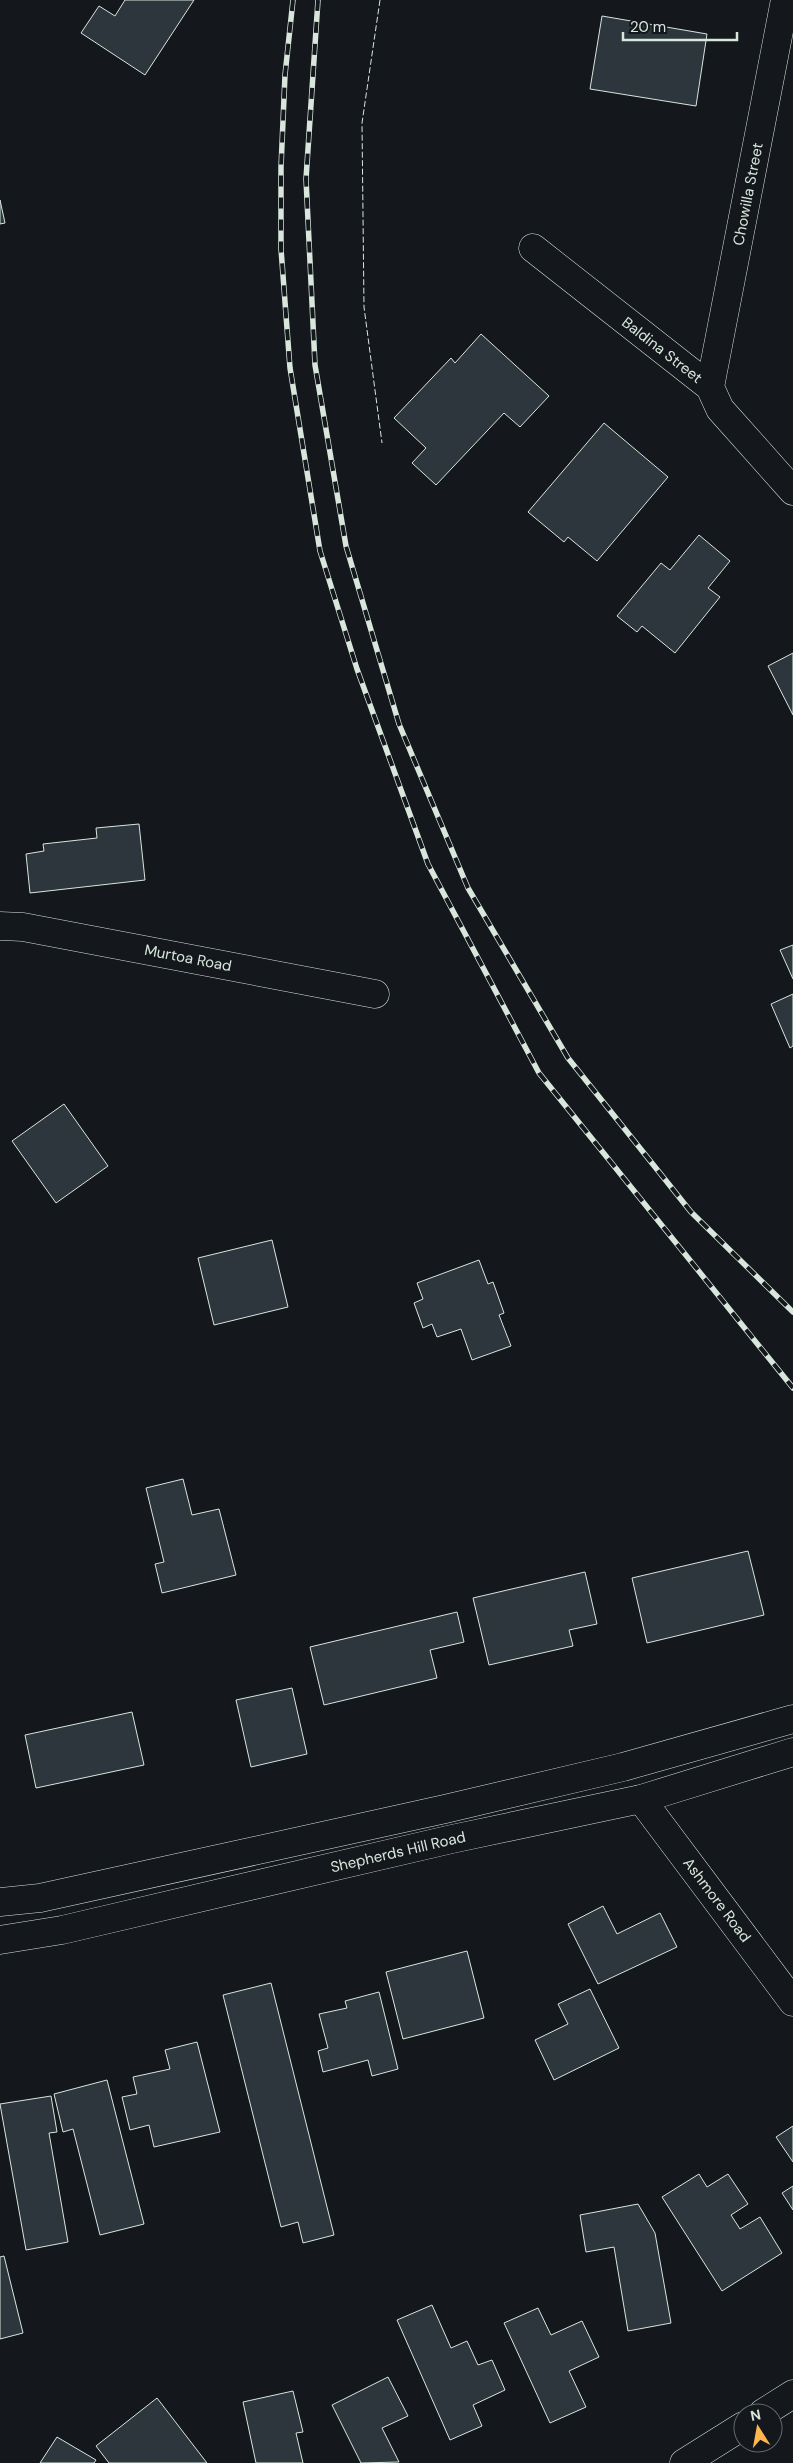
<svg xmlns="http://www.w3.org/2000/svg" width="793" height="2463" font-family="'DM Sans',sans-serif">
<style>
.building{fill:#2c363c;stroke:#d8e6dc}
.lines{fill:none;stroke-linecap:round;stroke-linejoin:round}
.minor-casing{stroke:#d8e6dc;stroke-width:29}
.major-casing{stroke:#d8e6dc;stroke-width:29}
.minor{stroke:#14181c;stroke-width:28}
.major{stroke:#14181c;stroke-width:28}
.rail-casing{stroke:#d8e6dc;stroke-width:5.5}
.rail{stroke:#14181c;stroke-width:4;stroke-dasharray:11;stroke-linecap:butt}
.fence{stroke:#d8e6dc;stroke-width:1;stroke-dasharray:6 2.5;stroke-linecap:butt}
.labels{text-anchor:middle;stroke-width:4;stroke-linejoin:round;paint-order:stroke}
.street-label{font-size:15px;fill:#d8e6dc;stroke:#14181c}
</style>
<rect width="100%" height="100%" fill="#14181c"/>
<!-- building -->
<path class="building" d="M125 0H194L145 75 81 33 99 6 115 16Z
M602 16 707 34 696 106 590 89Z
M0 200 5 223 0 224Z
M481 334 549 396 520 427 504 413 436 485 412 463 426 448 394 418 451 358 455 363Z
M604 423 668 477 597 561 568 537 564 542 528 512Z
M699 535 730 561 708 588 720 597 675 653 642 626 637 632 617 616 661 563 670 570Z
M793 653V715L768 666Z
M139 824 145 880 30 893 26 854 44 851 43 844 97 838 96 828Z
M793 945V979L780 950Z
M793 994V1046L790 1048 771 1004Z
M64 1104 108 1166 56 1203 12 1141Z
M272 1240 288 1307 214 1325 198 1258Z
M479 1260 488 1284 493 1282 504 1313 499 1315 511 1346 472 1360 461 1329 437 1337 432 1324 423 1328 414 1303 423 1299 417 1283Z
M183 1479 192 1515 219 1509 236 1575 162 1593 155 1564 164 1562 146 1488Z
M748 1551 764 1615 647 1643 632 1578Z
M585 1572 597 1624 569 1630 573 1646 489 1665 473 1598Z
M457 1612 464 1642 430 1650 437 1678 324 1705 310 1647Z
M292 1688 307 1754 251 1767 236 1700Z
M132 1712 144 1765 36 1788 25 1735Z
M603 1906 617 1934 660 1913 677 1947 598 1984 568 1924Z
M467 1951 484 2018 403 2039 386 1972Z
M271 1983 334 2235 303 2243 298 2222 281 2227 223 1995Z
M590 1989 619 2048 554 2080 535 2040 568 2024 558 2004Z
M379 1992 398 2069 372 2076 368 2060 323 2072 318 2051 328 2048 319 2014 347 2008 345 2001Z
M197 2042 220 2132 154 2147 149 2125 130 2130 122 2097 137 2094 133 2077 170 2069 165 2050Z
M107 2080 144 2224 100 2235 73 2129 63 2132 54 2094Z
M51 2096 57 2132 49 2133 68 2242 26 2250 0 2104Z
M793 2126V2162L776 2137Z
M699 2174 707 2187 728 2174 748 2204 731 2215 740 2229 760 2217 782 2253 722 2291 662 2197Z
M793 2186V2210L782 2193Z
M638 2204 655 2233 671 2323 628 2331 614 2247 586 2252 580 2215Z
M4 2256 23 2333 0 2339V2257Z
M432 2305 451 2348 467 2341 478 2365 492 2360 505 2390 473 2405 482 2426 450 2440 397 2320Z
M538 2308 551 2335 582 2321 599 2357 569 2371 586 2407 550 2423 504 2323Z
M388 2377 408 2416 382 2428 399 2462 361 2463 332 2405Z
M293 2391 303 2432 296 2433 303 2463H256L243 2402Z
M157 2398 207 2463H109L96 2446Z
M57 2437 96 2460 94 2463H40Z"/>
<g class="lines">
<defs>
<path id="minor" d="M533 248 710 387 720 409 793 491
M710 387 785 0
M0 926 23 927 375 994
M641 1799 793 2002
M763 2413 793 2394
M684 2463 743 2426"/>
<path id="major" d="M0 1902 40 1898 445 1809 623 1767 793 1719
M0 1940 62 1930 452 1839 641 1799 793 1752"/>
</defs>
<!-- minor casing -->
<use href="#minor" class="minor-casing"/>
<!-- major casing -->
<use href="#major" class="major-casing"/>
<!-- minor -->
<use href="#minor" class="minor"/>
<!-- major -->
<use href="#major" class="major"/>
<defs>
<path id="rail" d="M293 0 285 75 281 167V249L290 368 320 551 357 669 428 864 539 1073 793 1388
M318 0 306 179 315 365 346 546 399 724 468 888 568 1058 691 1212 793 1312"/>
</defs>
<!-- rail casing -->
<use href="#rail" class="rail-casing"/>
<!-- rail -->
<use href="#rail" class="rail"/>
<!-- fence -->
<path class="fence" d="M380 0 362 123 364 307 382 443"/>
</g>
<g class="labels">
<!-- street labels -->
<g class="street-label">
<text transform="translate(748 194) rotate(-79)" y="5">Chowilla Street</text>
<text transform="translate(662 350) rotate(38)" y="5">Baldina Street</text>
<text transform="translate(188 958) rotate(11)" y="5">Murtoa Road</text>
<text transform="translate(398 1852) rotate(-13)" y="5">Shepherds Hill Road</text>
<text transform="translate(717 1900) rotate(53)" y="5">Ashmore Road</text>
</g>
</g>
<!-- north arrow -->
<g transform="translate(758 2428) rotate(349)"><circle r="24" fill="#14181c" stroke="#626a69"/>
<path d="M0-4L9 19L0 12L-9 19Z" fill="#ffb74d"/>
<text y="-8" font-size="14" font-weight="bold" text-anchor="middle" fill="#d8e6dc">N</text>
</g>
<!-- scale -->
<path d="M623 32v8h114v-8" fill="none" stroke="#d8e6dc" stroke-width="2.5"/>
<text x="630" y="32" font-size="15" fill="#d8e6dc" stroke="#14181c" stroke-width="4" paint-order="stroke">20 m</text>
</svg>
